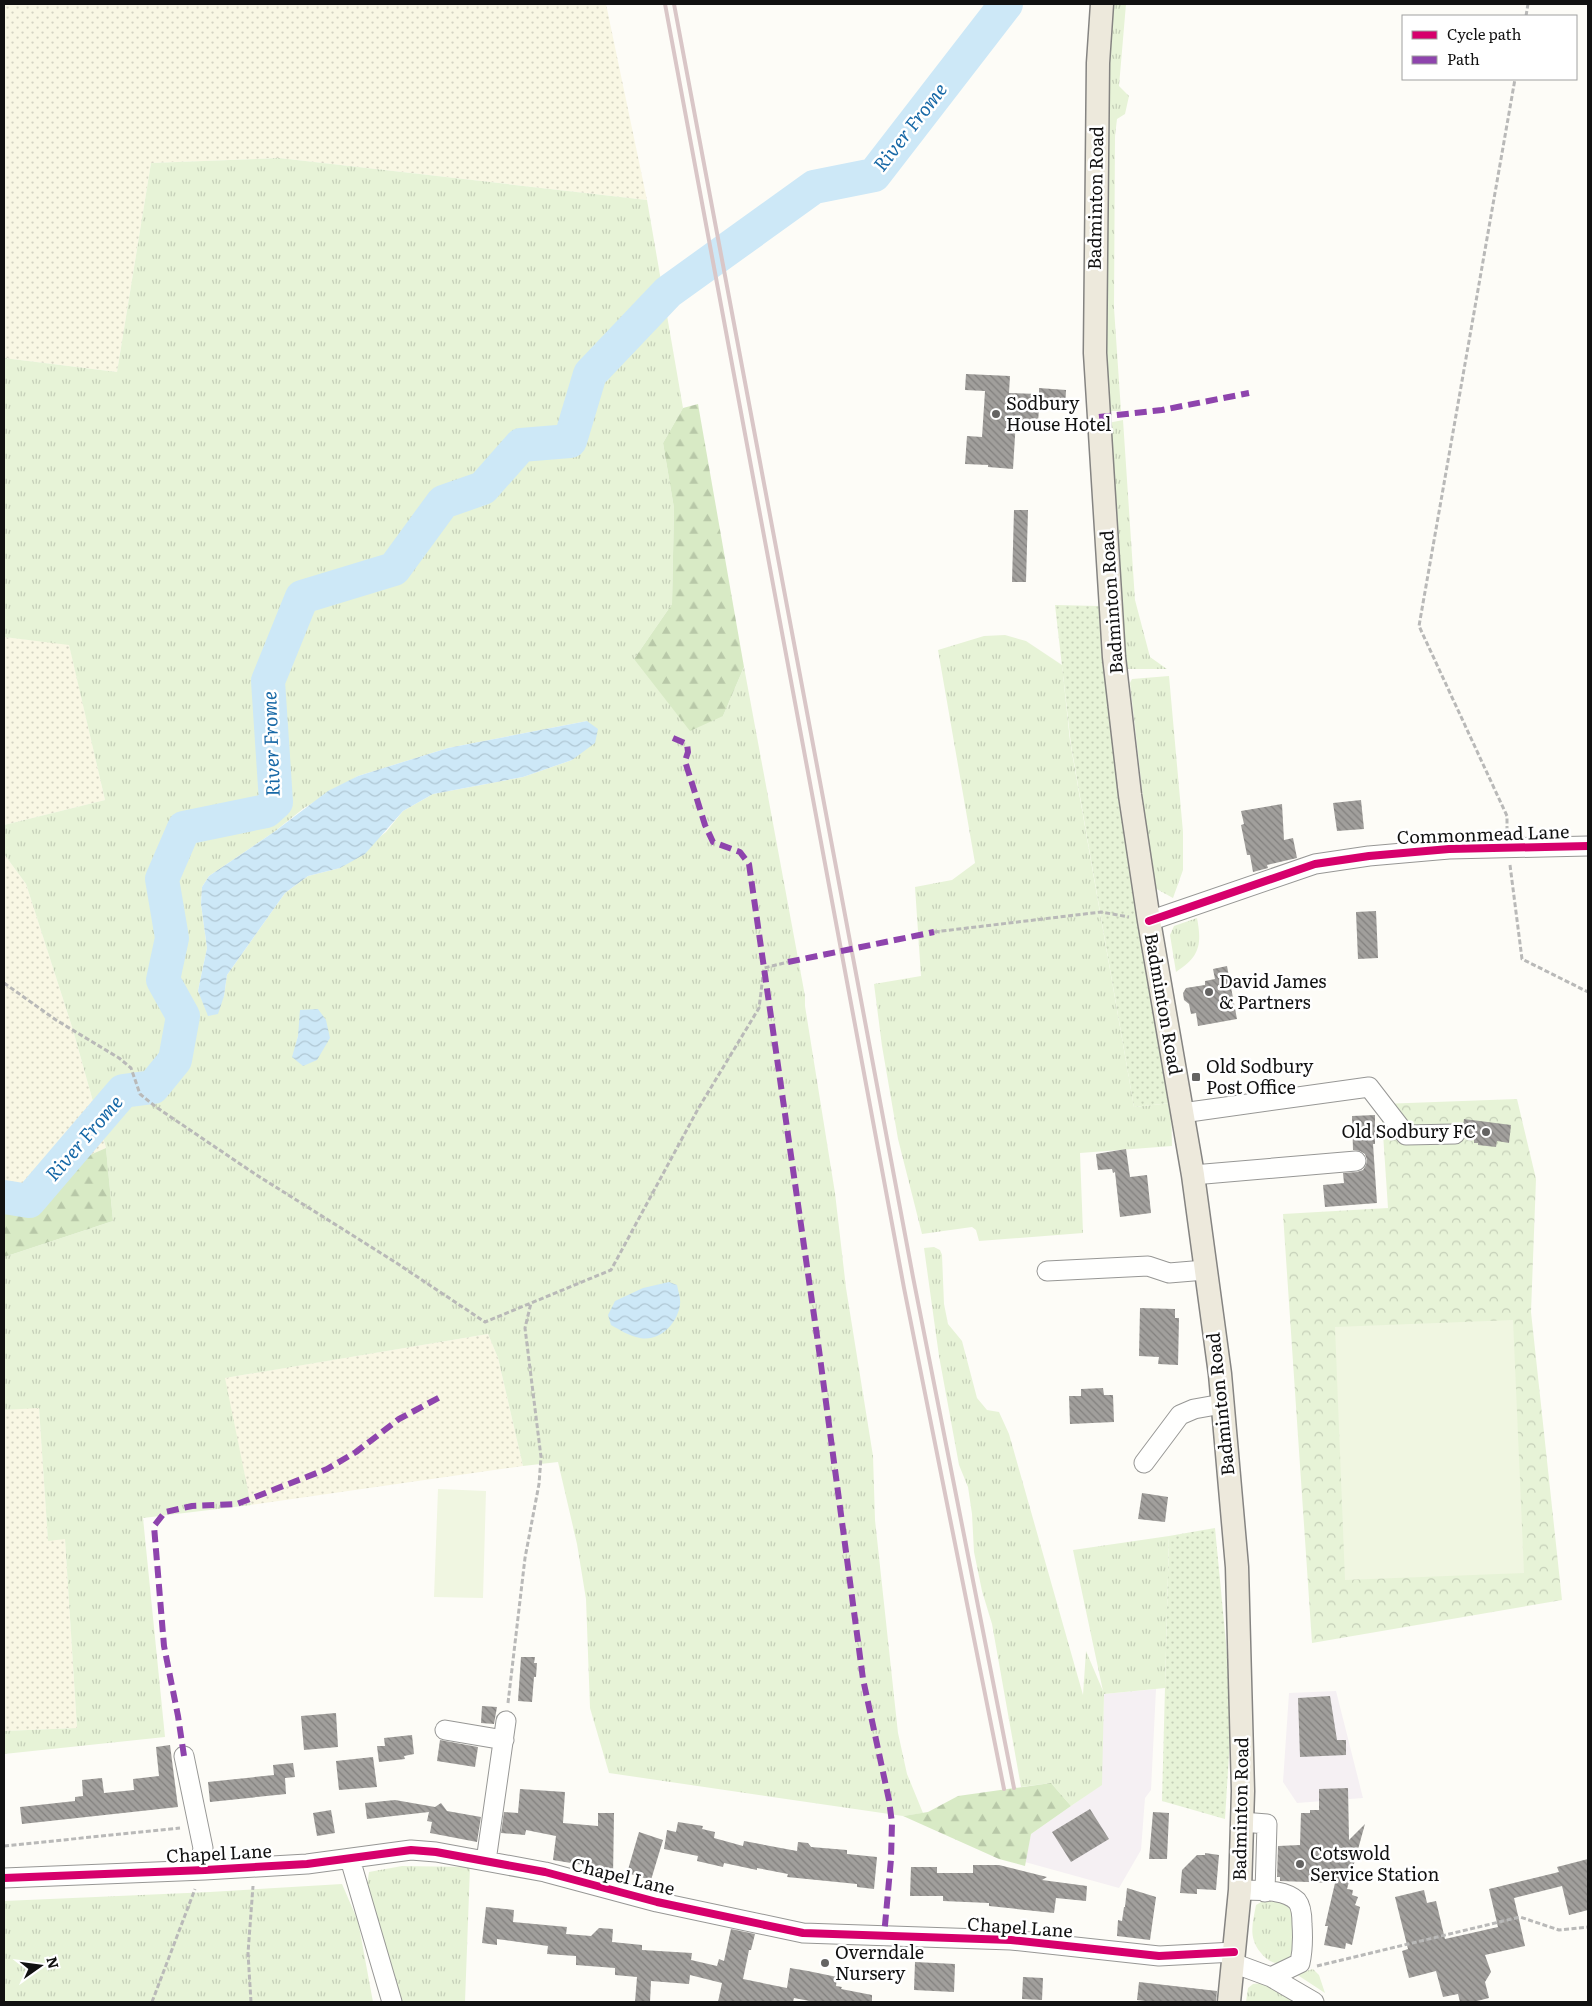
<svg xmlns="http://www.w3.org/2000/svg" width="1592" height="2006" font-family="Literata,serif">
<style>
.industrial{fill:#f5f0f3}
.farmland{fill:url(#farmland-dots)}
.grass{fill:url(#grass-tufts);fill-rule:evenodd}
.forest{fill:url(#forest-firs)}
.park{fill:url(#park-crowns)}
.garden{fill:url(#garden-dots)}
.pitch{fill:#f0f6e1}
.water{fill:url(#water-waves)}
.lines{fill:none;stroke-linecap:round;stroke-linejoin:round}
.river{stroke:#cde8f7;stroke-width:34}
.building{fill:url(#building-back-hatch)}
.minor-casing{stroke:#979795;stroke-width:21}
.major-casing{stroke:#858482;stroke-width:25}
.path{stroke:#b9b9b8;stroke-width:3;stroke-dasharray:5 2.5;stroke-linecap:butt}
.minor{stroke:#fffffe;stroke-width:19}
.major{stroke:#ede9dc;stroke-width:22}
.rail{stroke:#d9c6c7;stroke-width:4}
.quiet{stroke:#8e44ad;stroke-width:6;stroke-dasharray:12 6;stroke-linecap:butt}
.cycleway-casing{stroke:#fff;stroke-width:11}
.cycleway{stroke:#d6006c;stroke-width:8}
.poi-dot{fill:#646362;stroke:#fff;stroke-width:2}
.labels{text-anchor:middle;stroke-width:5;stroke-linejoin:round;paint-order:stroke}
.street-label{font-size:18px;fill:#111;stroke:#fff}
.poi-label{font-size:18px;fill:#111;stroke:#fff;text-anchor:start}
.water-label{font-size:19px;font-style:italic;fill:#1768a6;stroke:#fff}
</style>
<defs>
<pattern id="farmland-dots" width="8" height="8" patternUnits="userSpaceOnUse" patternTransform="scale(1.25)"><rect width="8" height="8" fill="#f9f7e4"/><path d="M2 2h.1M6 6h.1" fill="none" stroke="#d4d3c3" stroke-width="1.8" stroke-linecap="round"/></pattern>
<pattern id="grass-tufts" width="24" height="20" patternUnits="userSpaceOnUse" patternTransform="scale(1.25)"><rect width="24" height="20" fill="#e7f3d7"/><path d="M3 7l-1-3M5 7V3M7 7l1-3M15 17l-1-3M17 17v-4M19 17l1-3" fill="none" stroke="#c5cfb8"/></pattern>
<pattern id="forest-firs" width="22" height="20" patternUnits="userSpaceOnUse" patternTransform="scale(1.25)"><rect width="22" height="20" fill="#d8eac5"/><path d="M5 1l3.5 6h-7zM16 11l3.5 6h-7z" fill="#b8c8a8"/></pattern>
<pattern id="park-crowns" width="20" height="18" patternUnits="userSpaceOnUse" patternTransform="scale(1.25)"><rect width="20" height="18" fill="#e7f3d7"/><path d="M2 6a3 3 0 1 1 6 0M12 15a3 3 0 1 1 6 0" fill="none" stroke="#c5cfb8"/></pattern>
<pattern id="garden-dots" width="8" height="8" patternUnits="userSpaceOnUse" patternTransform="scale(1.25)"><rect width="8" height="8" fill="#e7f3d7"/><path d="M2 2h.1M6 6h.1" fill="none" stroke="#c5cfb8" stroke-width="1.8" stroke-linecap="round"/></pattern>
<pattern id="water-waves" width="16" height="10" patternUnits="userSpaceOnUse" patternTransform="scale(1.25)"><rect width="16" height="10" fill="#cde8f7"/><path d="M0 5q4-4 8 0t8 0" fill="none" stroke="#afc6d3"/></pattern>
<pattern id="building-back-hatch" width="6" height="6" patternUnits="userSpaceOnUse" patternTransform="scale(1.25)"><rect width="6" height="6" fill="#a19f9c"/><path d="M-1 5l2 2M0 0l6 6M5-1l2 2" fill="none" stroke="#82807e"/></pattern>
</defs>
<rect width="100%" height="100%" fill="#fdfcf7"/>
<!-- industrial -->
<path class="industrial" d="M1156 1689 1151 1790 1145 1798 1141 1850 1119 1888 1025 1862 1031 1834 1101 1785 1104 1694Z
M1336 1691 1363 1798 1297 1803 1283 1782 1289 1693Z"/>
<!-- farmland -->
<path class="farmland" d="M4 4H606L647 200 279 158 151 163 117 372 4 358Z
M4 637 69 644 105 800 4 825Z
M4 854 26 884 73 1030 106 1148 4 1192Z
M488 1334 498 1358 523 1466 251 1505 224 1378Z
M39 1407 48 1540 65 1538 77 1728 4 1731V1410Z"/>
<!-- grass -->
<path class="grass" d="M1112 4H1126L1119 86 1129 96 1125 114 1117 119 1115 136 1114 308 1121 411H1107C1102 275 1102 139 1112 4Z
M279 158 647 200 683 408 663 443 674 508 672 604 634 659 723 716 744 667 805 996V1006L835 1193 846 1288 873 1456 875 1520 898 1733 907 1774 923 1813 903 1816 609 1773 590 1708 586 1599 577 1544 558 1462 523 1466 498 1358 488 1334 225 1378 251 1505 143 1518 165 1737 4 1754V1731L77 1728 65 1539 48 1541 39 1408 4 1410V1257L113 1221 106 1148 73 1030 26 884 4 854V825L105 800 69 645 4 637V358L117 372 151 163ZM587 721 572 760 523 777 433 794 403 811 386 832 340 868 308 876 285 893 227 975 224 996 209 1016 198 991 207 948 201 904 202 887 209 876 274 832 304 808 358 776 448 748ZM298 1036 330 1038 293 1057Z
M1123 420 1135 600 1150 657 1167 669H1127L1108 423Z
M1005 635 1026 641 1062 665 1070 741 1134 1107 1171 1103 1172 1146 1080 1153 1083 1233 979 1241 976 1230 972 1227 922 1234 898 1139 882 1046 874 984 921 976 915 887 952 880 975 863 938 650 984 636Z
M1169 676 1183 832V870L1173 898 1153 887 1130 683 1132 679Z
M1197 918C1202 944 1200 957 1176 972L1170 935 1174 926Z
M934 1247 940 1250 942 1255 944 1304 948 1324 962 1341 977 1398 987 1410 999 1412 1009 1434 1083 1695 1086 1651 1103 1691 1073 1550 1169 1536 1165 1688 1104 1694 1102 1785 1071 1806 1051 1783 1021 1787 992 1624 982 1591 974 1552 972 1514 968 1487 959 1465 939 1356 924 1248Z
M402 1866 470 1867 465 2002H395L366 1892 369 1872Z
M342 1884 358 1921 373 2002H4V1901L210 1892Z
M1263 1901 1282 1902 1293 1911 1297 1955C1293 1958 1288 1962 1283 1963 1271 1967 1257 1951 1254 1941 1250 1930 1254 1916 1256 1905Z
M1313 1969 1319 1975 1325 1993 1296 1974Z
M1261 1983 1269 1985 1297 2002H1246L1248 1988 1253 1984Z"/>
<!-- forest -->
<path class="forest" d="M698 404 744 667 723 716 690 731 634 659 672 604 674 508 663 443 683 408Z
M106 1148 113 1221 4 1257V1192Z
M1051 1783 1071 1806 1031 1834 1025 1866 999 1859 903 1816 928 1812 958 1796Z"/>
<!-- park -->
<path class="park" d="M1517 1099 1536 1179 1531 1312 1562 1600 1312 1643 1283 1214 1388 1208 1381 1104Z"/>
<!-- garden -->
<path class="garden" d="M1055 605 1099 606 1110 715 1171 1103 1134 1107 1071 745Z
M1215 1528 1232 1706 1225 1819 1162 1801 1169 1536Z"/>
<!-- pitch -->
<path class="pitch" d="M1513 1320 1524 1573 1345 1580 1335 1327Z
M438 1489 486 1491 483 1598 434 1597Z"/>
<!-- water -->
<path class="water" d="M587 721 598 729 595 743 572 760 523 777 433 794 403 811 365 854 340 868 308 876 285 893 227 975 224 996 218 1014 208 1016 198 991 207 948 201 904 202 887 209 876 274 832 328 791 358 776 448 748Z
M318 1009 326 1020 330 1038 317 1060 303 1066 292 1057 298 1036 300 1010Z
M669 1282 677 1285C678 1291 681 1298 680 1304 678 1323 660 1342 640 1338 629 1336 620 1330 611 1325L608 1315 615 1301 643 1288Z"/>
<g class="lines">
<!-- river -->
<path class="river" d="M4 1197 29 1201 123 1091 153 1087 175 1060 183 1016 163 980 172 938 162 879 184 828 266 811 276 802 268 681 302 597 394 569 443 502 483 488 521 445 570 441 590 374 668 292 814 187 874 175 1006 4"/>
</g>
<!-- building -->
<path class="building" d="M966 374 1010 376 1009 393 1039 394V388L1066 390 1065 411 1039 409 1038 422 1016 420 1013 469 988 467V465L965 464 967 436 982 437 985 391 965 390Z
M1014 510H1028L1026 582H1012Z
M1361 800 1364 829 1337 831 1333 803Z
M1282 804 1284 840 1293 838 1297 858 1267 865 1268 868 1253 872 1250 855H1247L1241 825 1244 824 1241 811Z
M1376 911 1378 958 1358 959 1356 912Z
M1227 966 1237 1019 1198 1026 1196 1013 1191 1014 1189 1004 1184 1000 1183 993 1186 988 1205 985V981L1215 979 1213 969Z
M1375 1115V1144H1373L1377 1203 1325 1207 1323 1185 1344 1183 1343 1173 1357 1172 1363 1170 1366 1165 1367 1160 1365 1154 1360 1151 1353 1150 1352 1116Z
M1464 1119 1511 1125 1509 1143 1497 1141 1496 1147 1478 1145V1143H1474V1140L1465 1138 1466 1133 1463 1126Z
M1126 1149 1130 1177 1147 1175 1151 1213 1120 1217 1115 1172 1113 1173 1112 1169 1098 1170 1096 1154Z
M1140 1308 1175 1309V1318H1179L1178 1365 1158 1364 1159 1357 1139 1356Z
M1103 1388 1104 1395H1113L1114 1422 1070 1424 1069 1396H1081V1389Z
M1142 1493 1168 1497 1165 1522 1138 1519Z
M521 1657H535L534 1663H537L536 1677H534L532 1702 518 1701Z
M1330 1696 1337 1740H1346V1755L1300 1757 1298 1698Z
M482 1706 497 1707 494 1724 481 1723Z
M336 1713 338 1747 304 1750 301 1716Z
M412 1735 414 1754 404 1756 405 1759 379 1762 377 1746H385L384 1738Z
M440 1740 478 1747 475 1767 437 1761Z
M170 1745 178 1807 22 1824 20 1807 75 1801V1797L83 1796 82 1780 102 1778 104 1793 134 1790 133 1779 159 1776 156 1747Z
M373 1757 377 1787 339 1790 336 1761Z
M293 1763 295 1777 285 1778 286 1794 210 1802 208 1782 274 1775 273 1765Z
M1348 1788 1349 1840 1365 1824 1347 1889 1353 1890 1352 1895 1358 1897 1355 1905 1360 1907 1352 1945 1346 1943 1345 1949 1324 1945 1328 1926H1325L1335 1883 1280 1881V1877H1277L1278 1846 1300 1845 1301 1813H1310V1810H1319V1789Z
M520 1789 565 1792 563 1823 598 1826V1813H614L613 1877 589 1872V1866L553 1860 556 1836 526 1830 525 1835 501 1833 504 1812 518 1813Z
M395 1800 435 1807 441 1803 447 1811 481 1817 477 1842 430 1833 432 1822 427 1821 429 1812 367 1819 365 1803Z
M1090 1809 1109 1839 1071 1862 1052 1832Z
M331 1810 335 1833 317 1836 313 1813Z
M1153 1812 1169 1813 1167 1859H1149Z
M678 1822 703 1826 702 1829 715 1832 714 1838 743 1846 744 1841 797 1851 798 1842 808 1843 811 1847 847 1850V1854L877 1857 874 1889 857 1887V1884L787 1877 788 1874 757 1868V1870L724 1863 723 1867 697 1861 698 1856 664 1849 667 1830 676 1832Z
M639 1832 663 1840 651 1880 627 1873Z
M1205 1853 1219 1855 1216 1890 1197 1889V1894L1180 1893 1182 1870 1197 1855H1205Z
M1588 1859V1910L1569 1915 1562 1886 1514 1898 1525 1946 1485 1955 1491 1972 1485 1982 1489 1998 1473 2002H1460L1458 1994 1443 1997 1436 1971 1409 1978 1402 1951 1408 1949 1395 1897 1424 1890 1427 1903 1436 1901 1445 1939 1498 1927 1489 1889 1559 1872 1557 1867Z
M973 1865H999L1047 1877 1042 1880 1087 1886 1086 1901 1056 1898 1054 1913 989 1906V1903L943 1901V1896H910L911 1867H937V1873H973Z
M1127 1888 1156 1897 1150 1940 1117 1936 1118 1920 1122 1921 1124 1907H1125Z
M486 1907 514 1910 513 1922 567 1927 566 1934 591 1936 599 1928 613 1929 612 1942 642 1945V1950L692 1953 691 1960 717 1966 719 1959 724 1961 731 1929 755 1934 751 1950H749L743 1979 787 1988 790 1968 808 1971 837 1977 836 1986 842 1987 841 1989 872 1995V2002H815L794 1998 793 2002H718L722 1983 690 1975 689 1984 651 1981 650 2002H635L637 1977 615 1975V1968L576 1965V1956L547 1954 548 1946 497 1939V1945L482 1943Z
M915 1962 955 1964 954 1992 914 1990Z
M1023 1977 1043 1978 1042 2000 1022 1999Z
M1139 1982 1217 1991 1216 2002H1153L1137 2000Z"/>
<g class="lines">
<defs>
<path id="minor" d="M1149 921 1315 864 1369 856 1449 849 1588 846
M1182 1113 1369 1087 1406 1135 1455 1134
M1193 1175 1356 1161
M1047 1271 1148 1266 1169 1273 1205 1270
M1144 1463 1180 1415 1194 1409 1222 1404
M445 1730 504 1740
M184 1756 203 1848 199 1870
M1242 1822 1267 1824 1265 1892
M350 1859 392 2002
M486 1861 506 1721
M4 1878 205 1870 307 1864 411 1850 436 1852 545 1872 657 1902 803 1933 1011 1940 1159 1956 1234 1952
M1240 1890C1257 1891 1284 1888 1297 1901 1301 1906 1302 1917 1302 1924 1303 1938 1303 1949 1300 1963L1271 1977
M1233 1963 1271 1977 1314 2002"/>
<path id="major" d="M1102 4 1098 63 1095 353 1114 657 1130 795 1149 921 1193 1175 1220 1374 1237 1567 1243 1791 1240 1890 1229 2002"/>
</defs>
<!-- minor casing -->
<use href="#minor" class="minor-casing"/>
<!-- major casing -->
<use href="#major" class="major-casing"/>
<!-- path -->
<path class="path" d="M1526 16 1528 4
M1507 831V816L1419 626 1515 79
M1510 865 1522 959 1588 992
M934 932 1101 912 1129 917
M4 983 56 1020 119 1058 131 1068 140 1094 156 1107 255 1174 395 1262 485 1322 611 1270 698 1109 759 1008 764 968 788 962
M508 1703 525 1558 539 1484 541 1457 525 1328 531 1303
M4 1846 180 1828
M1317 1966 1520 1917 1559 1930 1588 1927
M152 2002 195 1889
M251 2002 248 1953 253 1886"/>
<!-- minor -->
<use href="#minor" class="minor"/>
<!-- major -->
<use href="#major" class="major"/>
<!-- rail -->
<path class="rail" d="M665 4 904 1288 1004 1789
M674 4 913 1277 1014 1788"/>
<!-- quiet -->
<path class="quiet" d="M1099 417 1162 410 1249 393
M673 738 687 744 688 752 685 761 705 825 713 842 740 852 749 864 819 1350 863 1679 889 1800 892 1823 891 1859 884 1936
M788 962 934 932
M184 1756 178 1716 164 1646 154 1526 165 1512 192 1506 237 1504 327 1469 356 1452 399 1419 442 1396"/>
<defs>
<path id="cycleway" d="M1149 921 1315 864 1369 856 1449 849 1588 846
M4 1878 205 1870 307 1864 411 1850 436 1852 545 1872 657 1902 803 1933 1011 1940 1159 1956 1234 1952"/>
</defs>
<!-- cycleway casing -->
<use href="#cycleway" class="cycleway-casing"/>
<!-- cycleway -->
<use href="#cycleway" class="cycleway"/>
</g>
<!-- markers -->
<g class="poi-dot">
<circle cx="996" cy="414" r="5"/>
<circle cx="1209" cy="992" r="5"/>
<rect x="1191" y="1072" width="10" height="10" rx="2.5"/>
<circle cx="1486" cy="1132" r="5"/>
<circle cx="1300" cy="1864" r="5"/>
<circle cx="825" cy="1963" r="5"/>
</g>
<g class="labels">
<!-- street labels -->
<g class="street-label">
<text transform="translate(1096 198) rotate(-89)" y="6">Badminton Road</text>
<text transform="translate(1112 602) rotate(-94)" y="6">Badminton Road</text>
<text transform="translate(1483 835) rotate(-2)" y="6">Commonmead Lane</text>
<text transform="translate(1163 1004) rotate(80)" y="6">Badminton Road</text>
<text transform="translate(1221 1404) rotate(-96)" y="6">Badminton Road</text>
<text transform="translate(1241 1809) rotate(-89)" y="6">Badminton Road</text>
<text transform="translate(219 1854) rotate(-3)" y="6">Chapel Lane</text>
<text transform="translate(623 1877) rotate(14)" y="6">Chapel Lane</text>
<text transform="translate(1020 1928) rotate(4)" y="6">Chapel Lane</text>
</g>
<!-- poi labels -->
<g class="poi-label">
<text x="1006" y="410">Sodbury<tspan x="1006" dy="21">House Hotel</tspan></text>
<text x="1219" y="988">David James<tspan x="1219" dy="21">&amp; Partners</tspan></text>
<text x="1206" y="1073">Old Sodbury<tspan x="1206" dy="21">Post Office</tspan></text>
<text x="1476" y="1138" text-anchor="end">Old Sodbury FC</text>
<text x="1310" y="1860">Cotswold<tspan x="1310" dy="21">Service Station</tspan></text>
<text x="835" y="1959">Overndale<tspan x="835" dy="21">Nursery</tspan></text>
</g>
<!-- water labels -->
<g class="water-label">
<text transform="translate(910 127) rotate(-52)" y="7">River Frome</text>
<text transform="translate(271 744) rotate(-92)" y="7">River Frome</text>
<text transform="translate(84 1138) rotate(-49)" y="7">River Frome</text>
</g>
</g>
<!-- border -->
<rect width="1592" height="2006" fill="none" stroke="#111111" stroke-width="10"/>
<!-- legend -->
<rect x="1402" y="15" width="175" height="65" fill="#ffffff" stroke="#a0a0a0"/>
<rect x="1412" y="31" width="25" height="8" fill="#d6006c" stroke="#a0a0a0"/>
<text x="1447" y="40" font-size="15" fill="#111111">Cycle path</text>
<rect x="1412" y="56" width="25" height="8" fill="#8e44ad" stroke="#a0a0a0"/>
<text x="1447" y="65" font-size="15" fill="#111111">Path</text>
<!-- north arrow -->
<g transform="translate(40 1966) rotate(76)" stroke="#ffffff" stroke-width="4" paint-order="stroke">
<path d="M0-4L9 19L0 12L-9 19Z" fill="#111111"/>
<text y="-8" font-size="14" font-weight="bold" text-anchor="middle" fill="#111111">N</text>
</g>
</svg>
